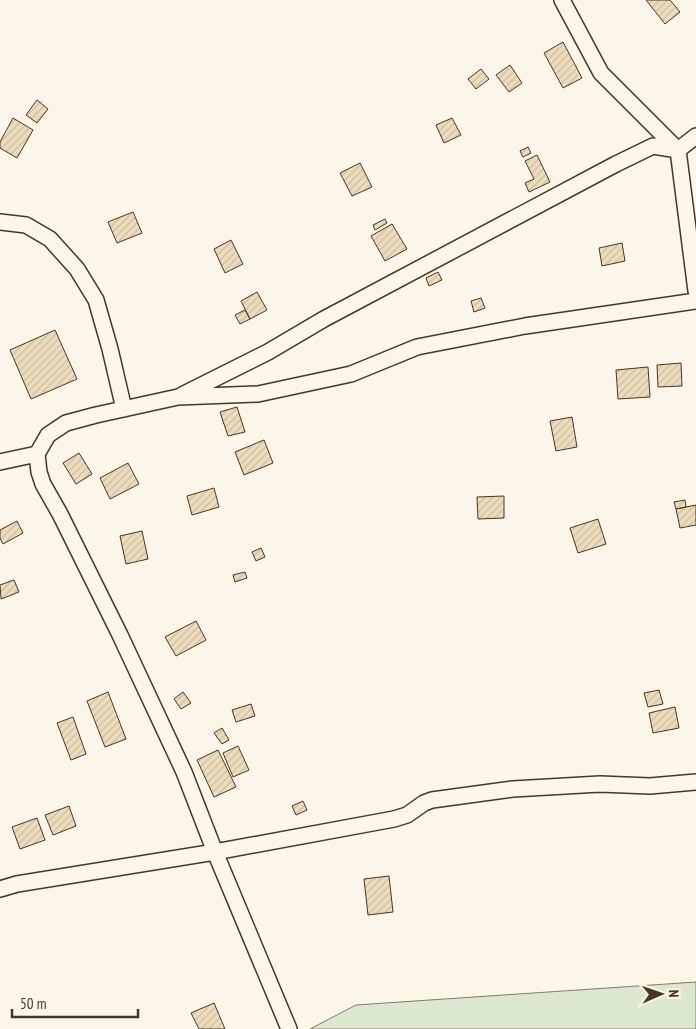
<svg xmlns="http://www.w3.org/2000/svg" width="696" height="1029" font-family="'PT Sans Narrow',sans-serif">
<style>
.green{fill:#dce7d0;stroke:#887966}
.building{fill:url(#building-hatch);stroke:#4a3520}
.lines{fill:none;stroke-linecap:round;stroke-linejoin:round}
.minor-casing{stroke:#4a3520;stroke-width:18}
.minor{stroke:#fbf6e9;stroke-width:15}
</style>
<defs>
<pattern id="building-hatch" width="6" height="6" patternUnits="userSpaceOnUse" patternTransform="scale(1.25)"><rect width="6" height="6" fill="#ecdcbc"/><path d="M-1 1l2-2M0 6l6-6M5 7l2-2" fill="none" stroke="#ccbda1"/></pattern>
</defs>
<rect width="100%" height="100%" fill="#fbf6e9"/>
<!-- green -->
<path class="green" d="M696 982V1029H310L356 1005Z"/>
<!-- building -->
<path class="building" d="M646 0H670L680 12 665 24Z
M563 42 582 78 563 88 544 53Z
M510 65 522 83 509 92 496 75Z
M481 69 489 79 476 89 468 79Z
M37 100 48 109 37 123 26 115Z
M13 118 33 130 17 158 0 148V142Z
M452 118 461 135 444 143 436 125Z
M528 147 531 153 523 157 520 151Z
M537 155 550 182 529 192 525 183 534 179 525 161Z
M360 163 372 187 352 196 340 173Z
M133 212 142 233 117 243 108 222Z
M385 219 387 223 375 230 373 225Z
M392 224 407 249 385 261 371 236Z
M231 240 243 264 225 273 214 249Z
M622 243 625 261 602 266 599 248Z
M438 272 442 280 429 286 426 278Z
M257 292 267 310 250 319 241 301Z
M481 298 485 308 474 312 471 301Z
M245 310 250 319 240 324 235 315Z
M55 330 77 379 31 399 10 350Z
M681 363 682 386 658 387 657 365Z
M648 367 650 397 618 399 616 370Z
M237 407 245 432 228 436 220 412Z
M572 417 577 447 556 451 550 421Z
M264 440 273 463 244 475 235 452Z
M79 453 92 474 76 484 63 463Z
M128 463 139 484 110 499 100 478Z
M214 488 219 507 192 515 187 496Z
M504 496V518L478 519 477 497Z
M685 500 686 507 676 509 674 502Z
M696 505V525L680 528 676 509Z
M598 519 606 544 578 553 570 528Z
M17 521 23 533 3 544 0 538V530Z
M142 531 148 559 126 564 120 536Z
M261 548 265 557 256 561 252 552Z
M245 572 247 578 235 582 233 575Z
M14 580 19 592 1 599 0 585Z
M196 621 206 640 176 656 165 637Z
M659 690 663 704 648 707 644 693Z
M108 692 126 739 105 747 87 701Z
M183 692 191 703 181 709 174 699Z
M251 704 255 716 236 722 232 710Z
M675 707 679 728 653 733 649 713Z
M73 717 86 754 71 760 57 723Z
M222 728 229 740 222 744 214 733Z
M238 746 249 770 233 777 223 753Z
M218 750 236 787 214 797 197 760Z
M303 801 307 810 296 815 292 806Z
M69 806 76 826 53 835 45 815Z
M37 818 45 840 20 849 12 827Z
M389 876 393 912 368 915 364 879Z
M214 1003 225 1029H199L191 1013Z"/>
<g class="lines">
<defs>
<path id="minor" d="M562 0 601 73 678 150
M696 136 678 150 696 291
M0 222 26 225 50 239 77 269 96 300 110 349 124 409
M182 395 268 352 324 319 616 164 653 146 678 150
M0 462 37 454
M0 889 17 884 215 852 394 819 407 815 424 803 432 800 513 789 600 784 650 786 696 782
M289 1029 215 852 184 772 120 635 60 514 43 484 39 472 37 454 48 435 66 423 96 415 178 397 258 394 351 374 417 347 525 326 696 301"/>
</defs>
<!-- minor casing -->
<use href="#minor" class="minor-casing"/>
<!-- minor -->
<use href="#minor" class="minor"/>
</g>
<!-- north arrow -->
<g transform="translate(661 994) rotate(88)" stroke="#fbf6e9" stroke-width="4" paint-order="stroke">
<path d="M0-4L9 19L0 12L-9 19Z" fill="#4a3520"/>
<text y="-8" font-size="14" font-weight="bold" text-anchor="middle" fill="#4a3520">N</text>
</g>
<!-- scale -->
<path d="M12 1009v8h126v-8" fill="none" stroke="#4a3520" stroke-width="2.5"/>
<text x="20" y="1009" font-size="15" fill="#4a3520" stroke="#fbf6e9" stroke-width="4" paint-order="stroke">50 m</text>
</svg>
